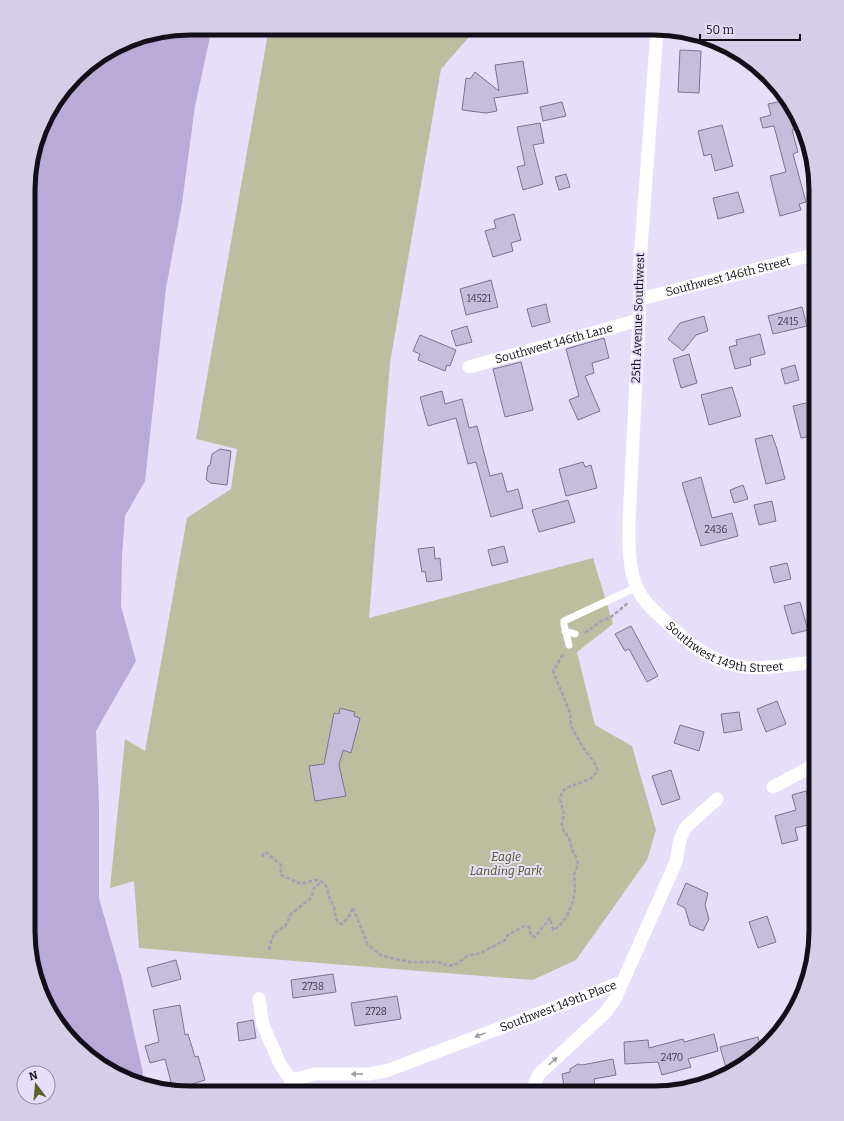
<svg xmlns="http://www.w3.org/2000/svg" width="844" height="1121" font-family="Bitter,serif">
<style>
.green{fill:#bdbe9f}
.water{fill:#b9aad8}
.building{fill:#c6bcdc;stroke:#7c7290}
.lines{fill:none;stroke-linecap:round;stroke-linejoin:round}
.path{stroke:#a69fb5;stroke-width:2.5;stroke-dasharray:4 2;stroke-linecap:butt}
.service{stroke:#fff;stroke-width:7}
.minor{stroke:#fff;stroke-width:13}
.oneway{fill:#a19fa3}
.labels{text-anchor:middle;stroke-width:4;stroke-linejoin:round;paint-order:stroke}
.number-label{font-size:10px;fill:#403a4a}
.street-label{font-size:12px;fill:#130f1a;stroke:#e7dffa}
.park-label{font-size:12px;font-style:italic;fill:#52521a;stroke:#e7dffa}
.rim{fill:none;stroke:#130f1a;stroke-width:5}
</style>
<rect width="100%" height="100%" fill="#e7dffa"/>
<!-- green -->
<path class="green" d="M269 28 476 29 441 69 390 363 369 618 593 558 613 624 577 652 595 725 632 746 656 830 647 860 576 960 533 980 232 956 139 948 134 881 110 888 125 739 145 751 187 518 231 489 237 449 196 439Z"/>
<!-- water -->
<path class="water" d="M190 28H212L195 106 182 203 166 288 145 481 125 516 122 556 121 606 136 661 96 731 99 804V898L122 979 143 1073 142 1082 100 1066 68 1038 45 1003 28 931 29 168 50 109 83 68 138 37Z"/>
<!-- building -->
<path class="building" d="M680 50 701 51 699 93 678 92Z
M523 61 528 93 494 98 497 111 486 113 462 110 466 78 470 79 475 72 499 91 495 65Z
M787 100 790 104 796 128 792 130 798 152 793 154 806 202 799 204 801 210 780 216 770 176 786 172 774 126 763 128 760 118 771 115 768 104Z
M562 102 566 116 543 121 540 107Z
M540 123 544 143 533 145 543 184 523 190 517 167 525 165 517 127Z
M722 125 733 166 715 171 711 154 704 156 698 131Z
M566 174 570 187 559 190 555 177Z
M738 192 744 212 718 219 713 198Z
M514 214 521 240 511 243 513 251 493 257 485 231 496 228 494 220Z
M491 280 498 307 466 315 460 289Z
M546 304 550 322 532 327 527 309Z
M802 307 807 326 773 334 768 316Z
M704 316 708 331 696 335 683 351 668 339 680 323Z
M467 326 472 342 456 346 451 331Z
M760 334 765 354 750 358 751 365 735 369 729 347 737 345 736 340Z
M420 335 456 350 450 366 447 365 445 371 418 360 420 354 413 351Z
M604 338 609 358 592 363 594 373 585 376 600 411 578 420 569 400 579 396 566 349Z
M689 354 697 383 681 388 673 359Z
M521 362 533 410 505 417 493 369Z
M795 365 799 380 785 384 781 369Z
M732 387 741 416 709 425 701 395Z
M442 391 445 404 462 399 469 428 477 426 490 476 502 473 507 492 518 489 523 508 491 517 476 462 468 464 456 418 428 426 420 397Z
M814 401 816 411V435L801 438 793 406Z
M772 435 777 449 785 479 766 484 755 439Z
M220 449 231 451 227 485 210 483 206 479 208 466 210 465 212 454Z
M583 462 585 467 591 465 597 488 566 496 559 469Z
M701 477 712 518 732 513 738 536 701 546 682 483Z
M743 485 748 499 734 503 730 490Z
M568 500 575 522 539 532 532 510Z
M772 501 776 521 759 525 754 505Z
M504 546 508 562 492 566 488 550Z
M434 547 435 559 440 558 442 580 427 582 425 571 422 572 418 549Z
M787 563 791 579 774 583 770 567Z
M800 602 808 630 792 634 784 606Z
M631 626 658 676 647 682 629 649 625 651 615 634Z
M777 701 786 724 766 732 757 709Z
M340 708 355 712 354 716 360 718 351 753 343 750 339 765 346 796 315 801 309 766 324 764 334 713 339 714Z
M739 712 742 730 724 733 721 714Z
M680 725 704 732 699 751 674 743Z
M671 770 680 799 662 805 652 776Z
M806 791 811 809 816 808V823L795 828 798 840 782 844 775 816 796 810 792 795Z
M686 883 708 893 705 905 709 919 703 931 690 925 685 908 677 904Z
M767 916 776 942 758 948 749 922Z
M176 960 181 979 152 987 147 968Z
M333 974 336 992 293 998 291 980Z
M397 996 401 1019 355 1026 351 1003Z
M180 1005 185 1035 188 1034 195 1057 198 1056 205 1080 173 1090 165 1059 150 1063 145 1046 159 1042 153 1010Z
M253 1020 256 1038 239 1041 237 1023Z
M714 1034 718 1051 688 1059 691 1067 662 1075 658 1062 625 1064 624 1042 648 1040 649 1048 683 1039 684 1042Z
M758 1037 761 1049 758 1050 759 1054 738 1068 727 1071 720 1047Z
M613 1059 616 1075 594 1079 595 1087 565 1092 562 1074 570 1072V1069L578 1064 582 1065Z"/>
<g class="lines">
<!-- path -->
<path class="path" d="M585 633 601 621 611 617 628 603
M263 857V853H267L281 865V875L301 884C306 883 312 880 317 880 328 882 327 891 330 900 332 903 334 905 334 908 336 915 334 922 342 924L348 918 353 908
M353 908 368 945 382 956 410 962H438L449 966 457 964 467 956 481 953 505 940 508 935 524 926 529 927 531 936 535 937 550 918 553 930 558 927 567 916 573 901 575 889 574 875 578 864 575 854 572 850 569 837 564 832 562 824 564 814 560 799 562 792 566 788 590 779 598 771 594 762 582 746 571 726 570 713 553 671 564 653
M269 950C272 938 272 932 285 927L291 914 312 897 314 888 321 882"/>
<!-- service -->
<path class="service" d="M565 631 575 634
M569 645 564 625V621L637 587"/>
<!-- minor -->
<g class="minor">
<path id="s1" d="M663 29 657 31 640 261V299L629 522C629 544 628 567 637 588 643 601 653 610 664 620 687 642 710 662 743 667 767 670 792 664 816 662"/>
<path id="s2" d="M640 299 816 254"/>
<path id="s3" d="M469 367 639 320"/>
<path d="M773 787 816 764"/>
<path d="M259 999 263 1025 280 1064 291 1080V1092"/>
<path id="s4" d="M291 1080 315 1074H368L386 1071 622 982"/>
<path d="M534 1093V1085L539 1074 605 1013 614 1001 676 862 680 839 686 827 717 799"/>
</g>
</g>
<!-- one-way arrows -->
<defs><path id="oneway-solid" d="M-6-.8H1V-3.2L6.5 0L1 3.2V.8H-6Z"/></defs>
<g class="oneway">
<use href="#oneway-solid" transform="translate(480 1035) rotate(160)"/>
<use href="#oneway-solid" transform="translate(553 1061) rotate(-42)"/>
<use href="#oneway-solid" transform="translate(357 1074) rotate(-179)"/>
</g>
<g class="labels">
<!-- number labels -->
<g class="number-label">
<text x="479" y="302">14521</text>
<text x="788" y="325">2415</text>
<text x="716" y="533">2436</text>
<text x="313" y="990">2738</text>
<text x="376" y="1015">2728</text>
<text x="672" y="1061">2470</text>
</g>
<!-- street labels -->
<g class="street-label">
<text dy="4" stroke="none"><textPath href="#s2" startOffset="91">Southwest 146th Street</textPath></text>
<text transform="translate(638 318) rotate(-88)" y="4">25th Avenue Southwest</text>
<text dy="4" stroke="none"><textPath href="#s3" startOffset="88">Southwest 146th Lane</textPath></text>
<text dy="4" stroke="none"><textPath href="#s1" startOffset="677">Southwest 149th Street</textPath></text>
<text dy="4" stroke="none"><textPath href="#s4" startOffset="280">Southwest 149th Place</textPath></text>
</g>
<!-- park labels -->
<g class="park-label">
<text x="506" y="861">Eagle<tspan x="506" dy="14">Landing Park</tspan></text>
</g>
</g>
<!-- crop -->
<path d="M0 0H844V1121H0ZM190 35H654A155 155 0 0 1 809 190V931A155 155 0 0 1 654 1086H190A155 155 0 0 1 35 931V190A155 155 0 0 1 190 35Z" fill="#d6cee8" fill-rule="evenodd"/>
<path class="rim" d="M190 35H654A155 155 0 0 1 809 190V931A155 155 0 0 1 654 1086H190A155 155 0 0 1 35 931V190A155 155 0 0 1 190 35Z"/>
<!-- north arrow -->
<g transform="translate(36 1085) rotate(344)"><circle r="19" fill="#e7dffa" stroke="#928ca0"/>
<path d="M0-3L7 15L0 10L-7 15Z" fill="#5e5f2c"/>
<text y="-6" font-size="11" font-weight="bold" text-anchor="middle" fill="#130f1a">N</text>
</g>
<!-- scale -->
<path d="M700 34v6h100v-6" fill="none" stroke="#130f1a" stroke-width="2"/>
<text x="706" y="34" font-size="12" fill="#130f1a" stroke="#e7dffa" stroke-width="3" paint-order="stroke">50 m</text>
</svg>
